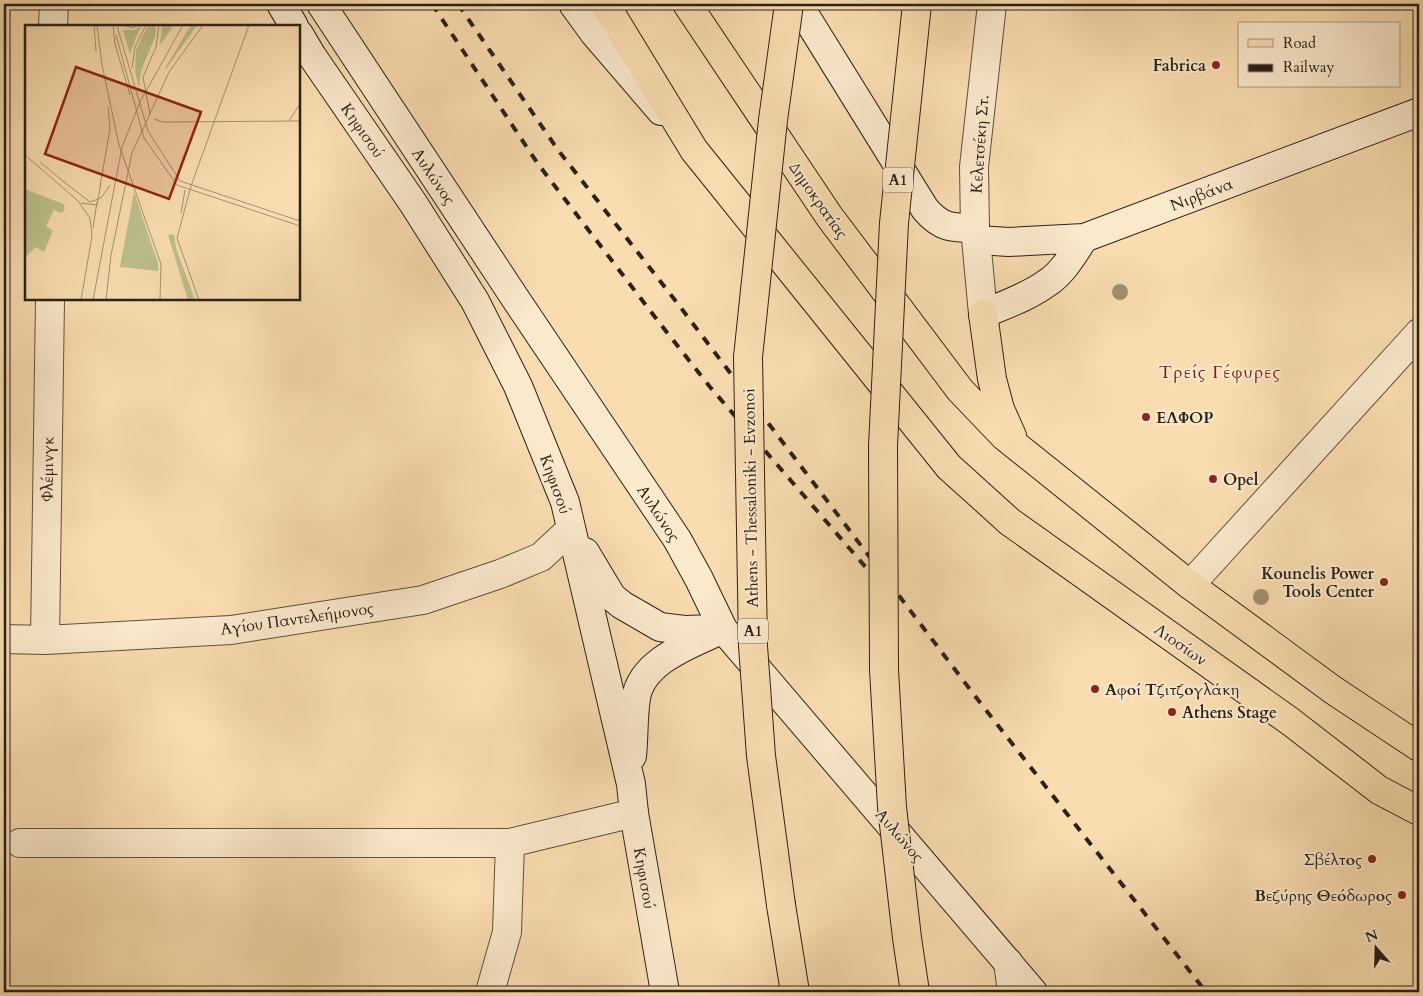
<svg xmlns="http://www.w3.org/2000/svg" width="1423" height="996" font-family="Cardo,serif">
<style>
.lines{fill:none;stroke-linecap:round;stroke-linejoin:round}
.street-casing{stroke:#5e503e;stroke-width:30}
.secondary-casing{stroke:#2a2118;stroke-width:30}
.primary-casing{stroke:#2a2118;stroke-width:30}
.highway-casing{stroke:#2a2118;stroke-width:30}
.street{stroke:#fbe9cc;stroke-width:28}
.secondary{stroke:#fbe9cc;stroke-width:28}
.primary{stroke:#f9ddb0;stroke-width:28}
.highway{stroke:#f9ddb0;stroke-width:28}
.rail{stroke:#2a2118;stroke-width:4;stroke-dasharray:9 9;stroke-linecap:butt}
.highway-bridge-casing{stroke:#2a2118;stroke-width:30;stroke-linecap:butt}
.highway-bridge{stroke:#f9ddb0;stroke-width:28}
.tree{fill:#9f9070}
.poi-dot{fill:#8f2418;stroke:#fbe9cc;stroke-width:2}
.labels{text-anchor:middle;stroke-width:4;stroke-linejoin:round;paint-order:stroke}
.shield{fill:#fbe9cc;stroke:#695d4e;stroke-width:1}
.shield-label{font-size:15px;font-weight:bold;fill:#2a2118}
.poi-label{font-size:16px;font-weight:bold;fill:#2a2118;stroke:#fbe9cc;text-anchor:end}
.street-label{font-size:16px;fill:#2a2118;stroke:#fbe9cc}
.neighbourhood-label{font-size:18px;letter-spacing:1px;fill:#7a1f14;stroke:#fbe9cc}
.inset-road{fill:none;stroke:#a69273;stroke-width:1}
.view{fill:#8f2418;fill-opacity:0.15;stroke:#8f2418;stroke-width:2.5}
.inset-edge{fill:none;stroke:#2a2118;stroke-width:2.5}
</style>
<rect width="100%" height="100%" fill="#f9ddb0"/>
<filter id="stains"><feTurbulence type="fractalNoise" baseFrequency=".004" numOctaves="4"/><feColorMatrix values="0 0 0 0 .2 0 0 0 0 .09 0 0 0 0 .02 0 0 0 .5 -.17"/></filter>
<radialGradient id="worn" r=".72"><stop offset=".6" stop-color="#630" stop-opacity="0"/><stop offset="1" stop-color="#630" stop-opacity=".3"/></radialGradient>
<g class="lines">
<defs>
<path id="street" d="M53 26 54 4
M983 314 975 228 974 167 992 4
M1190 585 1419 333
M4 639 45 640 231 630 423 600 500 574 541 557 571 529
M45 640 50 299
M20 843H510
M1008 962 1012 992
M490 992 507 932 510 843 634 813"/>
<path id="secondary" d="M281 4 294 26
M321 4 517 301 677 539 699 579 723 629 1033 992
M573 4 594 33 661 111
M798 4 925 209C941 228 952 228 975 228
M299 34 312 56 413 203 475 301 518 386 565 502 631 784 634 813 665 992
M977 240 1009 242 1084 238 1419 112
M983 314C1004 305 1028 297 1047 283 1063 273 1074 253 1084 238
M585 552 612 597 622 605 660 627 684 630 715 629
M632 756C634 737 633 717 636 698 642 660 692 644 723 629"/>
<path id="primary" d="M605 4 694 150 949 467 1010 522 1291 722 1379 790 1419 811
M687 4 829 216 960 390 1004 436 1190 585 1333 690 1419 747
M983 314 992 379 1000 409 1012 436"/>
<path id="highway" d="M781 905 795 992"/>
</defs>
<!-- street casing -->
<use href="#street" class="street-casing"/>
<!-- secondary casing -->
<use href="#secondary" class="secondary-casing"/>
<!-- primary casing -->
<use href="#primary" class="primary-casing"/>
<!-- highway casing -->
<use href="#highway" class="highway-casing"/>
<!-- street -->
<use href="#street" class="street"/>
<!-- secondary -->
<use href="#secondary" class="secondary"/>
<!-- primary -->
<use href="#primary" class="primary"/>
<!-- highway -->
<use href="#highway" class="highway"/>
<!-- rail -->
<path class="rail" d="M432 4 538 164 658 321 710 387 888 593
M458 4 558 150 678 304 975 696 1206 992"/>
<defs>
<path id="highway-bridge" d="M781 905 761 756 753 646 748 357 773 120 789 4
M915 992 907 938 892 807 884 670 883 446 894 223 917 4"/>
</defs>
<!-- highway-bridge casing -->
<use href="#highway-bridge" class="highway-bridge-casing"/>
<!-- highway-bridge -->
<use href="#highway-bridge" class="highway-bridge"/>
</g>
<!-- trees -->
<g class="tree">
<circle cx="1120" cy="292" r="8"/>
<circle cx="1261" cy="597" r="8"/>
</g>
<!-- markers -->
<g class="poi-dot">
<circle cx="1216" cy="65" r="5"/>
<circle cx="1146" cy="417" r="5"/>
<circle cx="1213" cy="479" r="5"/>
<circle cx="1384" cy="582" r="5"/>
<circle cx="1095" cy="689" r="5"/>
<circle cx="1172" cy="712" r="5"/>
<circle cx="1372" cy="859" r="5"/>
<circle cx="1402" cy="895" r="5"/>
</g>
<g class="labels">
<!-- shield labels -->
<g class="shield">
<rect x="883" y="167.5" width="30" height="25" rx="4"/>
<rect x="738" y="618.5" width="30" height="25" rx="4"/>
</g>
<g class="shield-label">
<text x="898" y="185">Α1</text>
<text x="753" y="636">Α1</text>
</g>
<!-- poi labels -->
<g class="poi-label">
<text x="1206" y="71">Fabrica</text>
<text x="1156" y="423" text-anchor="start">ΕΛΦΟΡ</text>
<text x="1223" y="485" text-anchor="start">Opel</text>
<text x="1374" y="579">Kounelis Power<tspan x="1374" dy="18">Tools Center</tspan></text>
<text x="1105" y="695" text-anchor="start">Αφοί Τζιτζογλάκη</text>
<text x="1182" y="718" text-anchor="start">Athens Stage</text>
<text x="1362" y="865">Σβέλτος</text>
<text x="1392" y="901">Βεζύρης Θεόδωρος</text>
</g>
<!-- street labels -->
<g class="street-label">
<text transform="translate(363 130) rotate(55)" y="6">Κηφισού</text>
<text transform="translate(979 144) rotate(-86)" y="6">Κελετσέκη Στ.</text>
<text transform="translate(434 176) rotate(56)" y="6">Αυλώνος</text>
<text transform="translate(1201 194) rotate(-21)" y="6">Νιρβάνα</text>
<text transform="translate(819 200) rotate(55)" y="6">Δημοκρατίας</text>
<text transform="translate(47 469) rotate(-89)" y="6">Φλέμινγκ</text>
<text transform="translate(556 484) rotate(70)" y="6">Κηφισού</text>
<text transform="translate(750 498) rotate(-91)" y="6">Athens - Thessaloniki - Evzonoi</text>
<text transform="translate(659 513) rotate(57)" y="6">Αυλώνος</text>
<text transform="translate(297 618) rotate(-8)" y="6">Αγίου Παντελεήμονος</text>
<text transform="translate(1181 644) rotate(35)" y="6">Λιοσίων</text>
<text transform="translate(900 835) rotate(49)" y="6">Αυλώνος</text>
<text transform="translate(645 878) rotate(80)" y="6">Κηφισού</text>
</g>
<!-- neighbourhood labels -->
<g class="neighbourhood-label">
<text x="1220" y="378">Τρείς Γέφυρες</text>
</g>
</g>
<!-- overview -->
<g transform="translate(25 25)">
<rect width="275" height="275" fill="#f9ddb0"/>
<path d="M117 0 111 12 105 29 98 5H109ZM123 0H131L130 12 116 46 114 63 110 46 111 25ZM137 0H149L136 19 135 18ZM166 0H172L141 44 140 43ZM0 164 38 179 40 183 37 188 29 185 21 201 28 206 19 227 11 222 0 232ZM109 167 133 238V246L95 242ZM149 209 151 223 170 275H163L143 210Z" fill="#bcc18c"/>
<path class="inset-road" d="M69 0 71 26M72 0 77 40 94 120 136 239 135 275M88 0 90 19 105 70M98 0 108 3 113 0M92 1 123 106 155 156 275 196M91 10 119 113 152 160 275 201M107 43 110 22 121 0M125 89 118 52 131 22 134 0M129 94 138 97 275 96M264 96 275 79M0 130 53 176 65 193 67 211 56 275M15 137 39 157M39 157 65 177 76 173 85 160M75 161 85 104 83 81M56 178 72 180 76 158M156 188 160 165M68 203 72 177M68 275 97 122 115 77 158 0M81 275 86 230 107 128 144 47 178 0M174 275 152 213 166 161 224 0"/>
<path class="view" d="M51 42 176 87 144 174 20 129Z"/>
<rect width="275" height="275" class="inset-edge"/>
</g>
<!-- margin -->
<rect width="1423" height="996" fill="none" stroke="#f9ddb0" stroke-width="20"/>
<rect x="5" y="5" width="1413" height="986" fill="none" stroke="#2a2118" stroke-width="2.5"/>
<rect x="10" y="10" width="1403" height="976" fill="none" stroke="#2a2118"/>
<!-- legend -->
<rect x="1238" y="22" width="162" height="65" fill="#fbe9cc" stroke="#a79984"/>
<rect x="1248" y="39" width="25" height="8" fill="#f9ddb0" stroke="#a79984"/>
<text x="1283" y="48" font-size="15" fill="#2a2118">Road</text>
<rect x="1248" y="64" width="25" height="8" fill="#2a2118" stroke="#a79984"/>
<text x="1283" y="72" font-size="15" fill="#2a2118">Railway</text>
<!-- north arrow -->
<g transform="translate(1376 948) rotate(340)" stroke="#fbe9cc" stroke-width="4" paint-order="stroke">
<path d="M0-4L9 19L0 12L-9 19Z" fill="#2a2118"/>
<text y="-8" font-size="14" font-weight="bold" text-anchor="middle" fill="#2a2118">N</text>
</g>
<rect width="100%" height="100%" filter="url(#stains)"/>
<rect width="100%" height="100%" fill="url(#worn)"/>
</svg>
